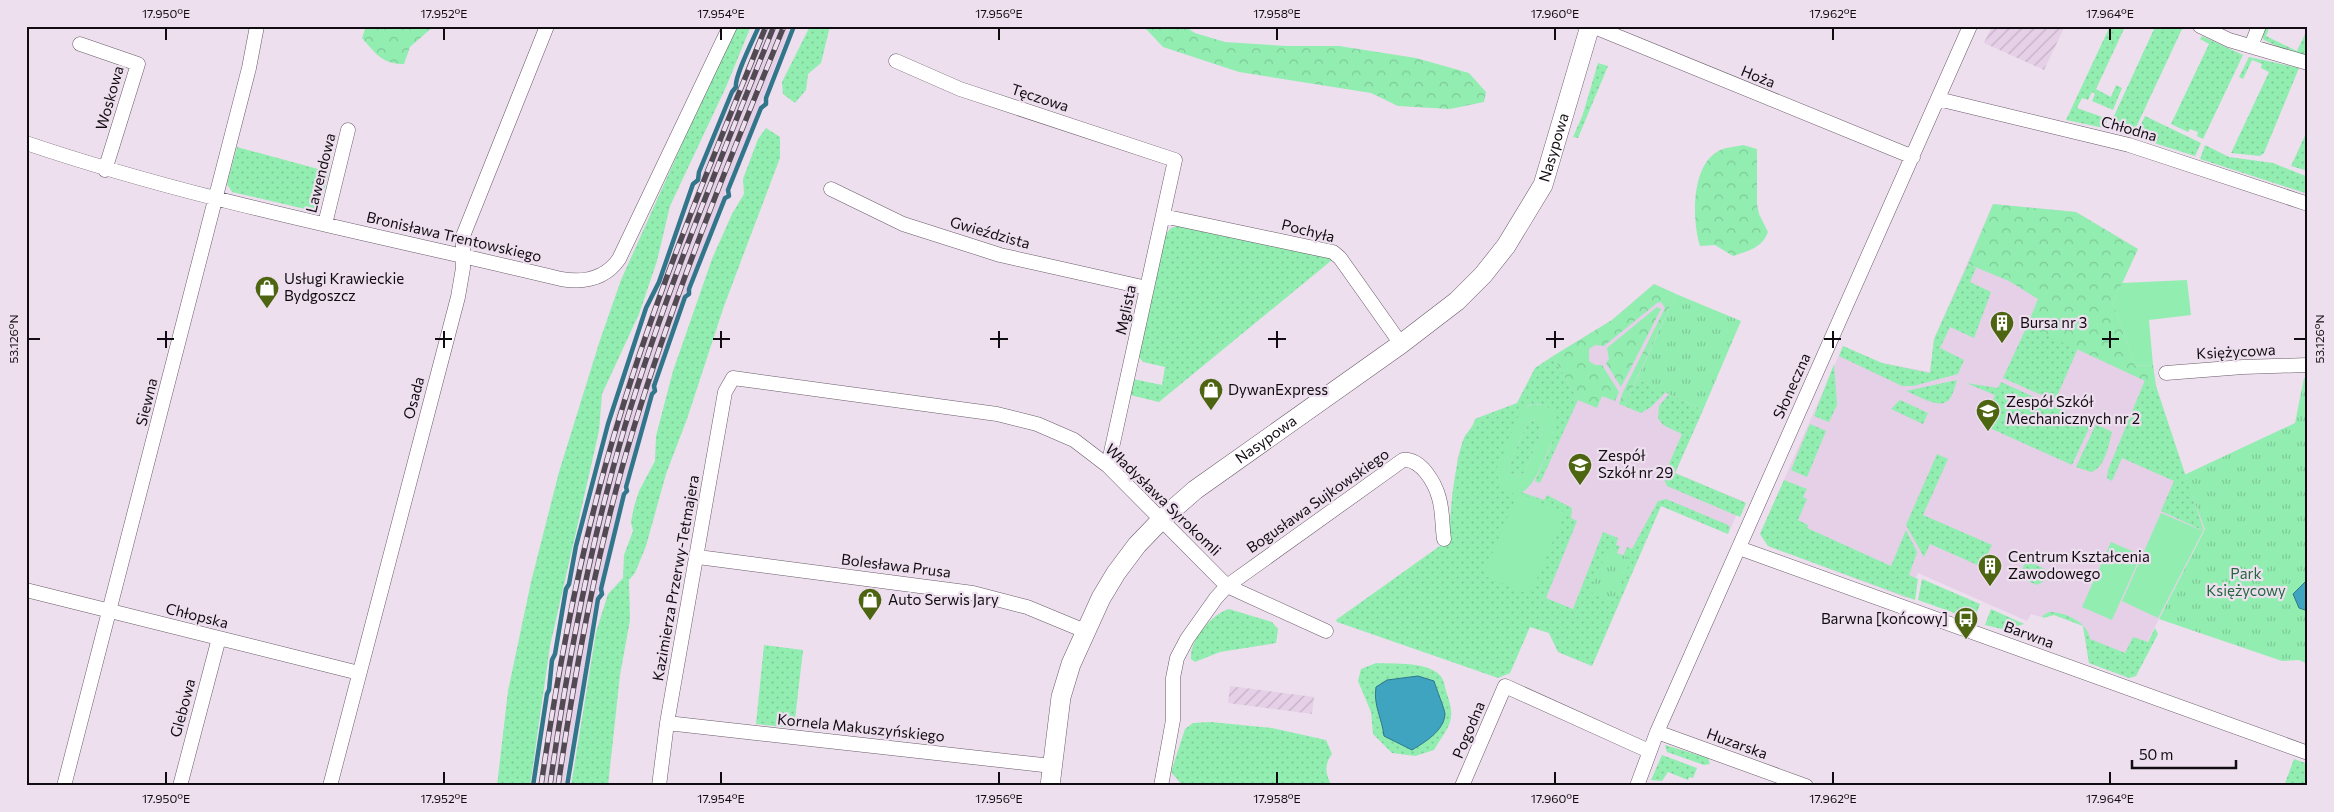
<svg xmlns="http://www.w3.org/2000/svg" width="2334" height="812" font-family="Commissioner,sans-serif">
<style>
.industrial{fill:url(#industrial-furrows)}
.built{fill:#e5d0e7}
.grass{fill:url(#grass-dots)}
.forest{fill:url(#forest-crowns)}
.park{fill:url(#park-tufts)}
.garden{fill:#92edb1;fill-rule:evenodd}
.water{fill:#3fa4bf;stroke:#31768b}
.lines{fill:none;stroke-linecap:round;stroke-linejoin:round}
.stream{stroke:#31768b;stroke-width:4.5}
.street-casing{stroke:#695b69;stroke-width:15}
.secondary-casing{stroke:#695b69;stroke-width:20}
.street{stroke:#fff;stroke-width:14}
.secondary{stroke:#fff;stroke-width:19}
.rail-casing{stroke:#514a52;stroke-width:5.5}
.rail{stroke:#eedfef;stroke-width:4;stroke-dasharray:11;stroke-linecap:butt}
.ticks{fill:none;stroke:#110c11;stroke-width:2}
.labels{text-anchor:middle;stroke-width:4.5;stroke-linejoin:round;paint-order:stroke}
.street-label{font-size:15px;fill:#110c11;stroke:#eedfef}
.poi-label{font-size:15px;fill:#110c11;stroke:#eedfef;text-anchor:start}
.park-label{font-size:15px;fill:#24663f;stroke:#eedfef}
.neatline{fill:none;stroke:#110c11;stroke-width:2}
.ticks-label{font-size:12px;text-anchor:middle;fill:#110c11}
</style>
<defs>
<pattern id="industrial-furrows" width="10" height="10" patternUnits="userSpaceOnUse" patternTransform="scale(1.25)"><rect width="10" height="10" fill="#e5d0e7"/><path d="M-1 1l2-2M0 10L10 0M9 11l2-2" fill="none" stroke="#c3b1c5"/></pattern>
<pattern id="grass-dots" width="8" height="8" patternUnits="userSpaceOnUse" patternTransform="scale(1.25)"><rect width="8" height="8" fill="#92edb1"/><path d="M2 2h.1M6 6h.1" fill="none" stroke="#7dca97" stroke-width="1.8" stroke-linecap="round"/></pattern>
<pattern id="forest-crowns" width="20" height="18" patternUnits="userSpaceOnUse" patternTransform="scale(1.25)"><rect width="20" height="18" fill="#92edb1"/><path d="M2 6a3 3 0 1 1 6 0M12 15a3 3 0 1 1 6 0" fill="none" stroke="#7dca97"/></pattern>
<pattern id="park-tufts" width="24" height="20" patternUnits="userSpaceOnUse" patternTransform="scale(1.25)"><rect width="24" height="20" fill="#92edb1"/><path d="M3 7l-1-3M5 7V3M7 7l1-3M15 17l-1-3M17 17v-4M19 17l1-3" fill="none" stroke="#7dca97"/></pattern>
</defs>
<rect width="100%" height="100%" fill="#eedfef"/>
<!-- industrial -->
<path class="industrial" d="M1992 26H2065L2044 70 1984 43Z
M1230 686 1314 697 1312 714 1228 703Z"/>
<!-- built -->
<path class="built" d="M763 26H791L687 291 652 391 623 487 594 610 564 786H540L555 682 570 597 587 519 610 433 630 369 666 270 709 155Z
M1993 204 2076 212 2138 249 2113 303 2135 366 2153 365 2156 386 2180 464 2205 528 2129 678 2089 663 2083 626 2049 613 2041 617 2031 614 2027 621 1918 573 1907 598 1768 546 1760 534 1843 346 1882 363 1930 372 1934 339Z
M1654 284 1676 294 1637 379 1703 410 1675 473 1743 501 1728 534 1661 506 1592 666 1558 652 1549 633 1476 609 1457 459 1465 436 1473 428 1475 419 1517 403 1535 368 1612 320Z"/>
<!-- grass -->
<path class="grass" d="M735 26H751L726 87 670 206 657 261 639 314 602 394 599 431 550 646 530 786H497L508 691 531 582 559 472 600 340 621 280Z
M810 26H830L821 63 808 74 806 90 795 103 783 94 782 82Z
M2110 26H2124V29L2096 89 2111 97 2116 85 2122 88 2113 110 2092 101 2095 94 2092 92 2088 100 2082 98 2077 108 2108 119 2104 128 2066 120Z
M2265 26H2270L2266 36 2297 51 2305 34 2308 35V55H2296L2264 40 2261 35Z
M2155 27H2183L2132 136 2108 129Z
M2202 36 2243 55 2203 139 2197 136 2198 132 2190 129 2188 132 2171 124 2209 44 2200 39Z
M2249 57 2299 68 2264 153 2260 156 2231 153 2269 72 2261 68 2262 64 2252 60 2243 79 2239 77Z
M1598 63 1608 66 1578 138 1573 137 1583 114Z
M2145 116 2201 143 2195 156 2135 137Z
M766 128 780 137V158L724 306 687 419 666 474 646 546 635 573 629 580 630 620 620 675 608 786H571L596 632 608 594 623 578 624 555 633 531 631 522 634 507 639 491 655 461 656 436 673 371 712 259 732 214 744 194 743 179 758 139Z
M2308 129V171L2291 166Z
M2205 145 2229 157 2273 163 2308 177V194L2200 159Z
M237 147 329 172 318 212 232 192 227 184Z
M1180 225 1327 257 1332 260 1159 402 1130 395 1133 379 1162 385 1165 367 1143 362 1138 356 1166 234 1171 228Z
M1968 264 1976 268 1970 282 1991 292 1974 338 1950 327 1940 348 1964 360 1958 374 1913 386H1902L1839 356 1843 346 1882 363 1930 373 1934 339Z
M2027 326 2078 348 2055 401 2003 378Z
M1553 356 1578 400 1540 483 1535 481C1542 463 1571 417 1545 406 1538 403 1532 403 1526 407L1497 469 1521 492 1544 500 1547 495 1572 508 1571 518 1577 521 1546 598 1573 609 1603 532 1618 538 1616 545 1620 546 1617 553 1608 550 1631 559 1623 556 1627 547 1632 549 1658 501 1666 499 1728 525 1730 528 1728 534 1661 506 1592 666 1558 652 1549 633 1530 627 1510 673 1498 678 1337 622 1336 620 1451 538C1447 522 1457 450 1465 436 1469 430 1473 427 1475 419L1517 403 1535 368Z
M1834 364 1837 405 1829 422 1814 416Z
M1637 379 1666 392 1651 407 1641 413 1624 406Z
M1957 380C1955 386 1953 395 1949 400 1939 410 1917 395 1906 391Z
M2145 380 2156 386 2204 531 2161 511 2174 481 2122 458 2112 481 2107 478 2108 470Z
M2001 382 2067 412 2065 415 2090 426 2072 465 1983 425 1995 395 1966 383 1998 388Z
M1669 394 1703 410 1675 473 1746 503 1740 517 1667 486 1664 479 1665 473 1682 434 1663 425 1658 418 1659 406Z
M1900 400 1928 413 1923 424 1891 409Z
M1534 419 1540 422 1543 429 1524 473 1516 476 1511 473 1509 466 1527 423Z
M1810 424 1826 431 1807 477 1791 470Z
M2096 424 2112 432C2109 443 2105 469 2091 472L2076 467Z
M1937 454 1948 459 1923 515 1992 545 1982 567 1930 544 1924 557 1906 525Z
M1784 480 1807 489 1803 497 1807 499 1798 520 1808 525 1807 528 1891 566 1906 530 1917 552 1909 575 1918 579 1915 600 1768 546 1760 534Z
M2026 560 2049 571 2046 580 2037 585 2019 577Z
M1922 579 1980 604 1974 620 1918 600Z
M1229 609 1272 622 1278 629 1276 643 1220 652 1195 662 1191 659C1189 640 1212 614 1229 609Z
M1991 609 2024 624 2006 630 1985 625Z
M2049 612C2065 612 2088 622 2090 639L2125 653 2133 637 2148 642 2155 628 2158 634 2136 676 2129 678 2089 663 2083 626 2054 615 2043 618 2042 616Z
M764 645 803 650 794 728 756 724Z
M1376 663C1393 664 1432 661 1442 678 1445 683 1445 689 1447 694 1457 722 1448 726 1434 750L1415 756 1392 753 1373 734 1371 712 1358 681 1361 669Z
M1211 722 1272 728 1326 740 1332 754C1324 765 1325 774 1332 786H1183L1171 772 1185 729 1193 723Z
M1665 745 1708 758 1710 764 1704 765 1667 752Z
M1662 755 1697 768 1693 778 1689 777 1688 780 1668 772 1662 781 1651 780Z
M2294 759 2308 764V786H2284Z"/>
<!-- forest -->
<path class="forest" d="M366 26H434L410 47 404 64C382 64 376 54 362 38Z
M1148 26H1184L1195 33 1225 42 1287 46H1339L1416 58 1469 73 1486 92 1484 102 1450 109 1398 106 1371 93 1239 72 1163 47 1146 29Z
M1743 145 1757 149V204L1759 214 1768 232C1762 248 1748 251 1733 256L1715 245 1700 246C1692 221 1691 167 1717 152 1724 147 1735 147 1743 145Z
M1993 204 2076 212 2138 249 2113 303 2135 366 2153 365 2156 386 2027 326 2038 299 2009 281 1968 264Z
M1654 284 1676 294 1624 406 1619 404 1623 392 1665 308 1661 302 1657 303 1604 346 1595 345 1589 349V361L1595 365H1602L1619 392 1615 401 1602 396 1597 408 1578 400 1553 356 1612 320Z
M1657 307 1661 309 1621 387 1606 363 1609 359 1607 348Z"/>
<!-- park -->
<path class="park" d="M1676 294 1741 321 1703 410 1637 379Z
M2308 377V664L2299 660 2282 661 2159 619 2205 529 2184 475 2295 423 2304 378Z
M1608 549 1631 559 1614 602 1590 592Z"/>
<!-- garden -->
<path class="garden" d="M2187 280 2191 315 2149 320 2153 365 2135 366 2113 303 2122 283Z
M1534 404 1543 405 1555 412C1561 429 1550 445 1544 460 1535 479 1522 510 1499 483L1497 469 1519 414 1526 407ZM1534 419 1540 422 1543 429 1524 473 1516 476 1511 473 1509 466 1527 423Z
M1518 493 1565 513 1530 595 1483 575Z
M2161 513 2203 531 2158 618 2122 601Z
M2111 542 2141 555 2112 620 2082 607Z"/>
<!-- water -->
<path class="water" d="M2308 579V611L2299 608 2293 594Z
M1418 676 1434 681C1436 688 1445 710 1445 714 1444 731 1425 742 1412 750L1384 736C1382 718 1373 705 1376 687L1387 680Z"/>
<g class="lines">
<!-- stream -->
<path class="stream" d="M533 786 547 694 549 690 552 660 555 654 566 589 569 584 576 546 608 424 646 308 659 282 693 184 698 180 699 172 732 92 736 87C734 77 754 38 759 26
M567 786 598 599 602 594 601 589 624 494 627 491 626 487 652 394 655 391 654 386 685 297 689 294V289L725 198 729 196 728 190 761 108 766 104V98L794 26"/>
<defs>
<path id="street" d="M1592 26 1913 157
M2200 26 2229 40 2308 63
M80 44 138 64 105 170
M2251 46 2259 26
M896 61 960 89 1175 160 1108 466
M1938 99 2129 145 2308 204
M26 143C200 202 383 236 561 279 584 283 605 279 619 259L730 26
M831 189 903 224 1000 255 1147 288
M1163 216 1333 252 1340 258 1401 344
M325 224 348 130
M2166 373 2243 367 2308 365
M1739 548 2308 753
M698 557 973 593 1027 607 1085 631
M26 590 359 673
M667 723 1052 766
M1657 732 1806 786
M64 786 249 68 257 26
M180 786 219 638
M330 786 458 297 463 268V236L547 26
M659 786 667 723 725 392 733 378 997 414 1037 424 1074 440 1108 466 1227 586 1326 631
M1161 786 1173 720V678L1177 658 1187 639 1216 598 1227 586 1403 460C1421 458 1435 483 1439 498 1443 511 1442 526 1444 539
M1462 786 1505 686 1649 751
M1637 786 1657 732 1970 26"/>
<g id="secondary">
<path id="s1" d="M1050 786 1061 697 1071 664 1101 598 1116 573 1137 545 1162 519 1195 490 1401 344 1457 301 1483 275 1506 246 1543 185 1590 26"/>
</g>
</defs>
<!-- street casing -->
<use href="#street" class="street-casing"/>
<!-- secondary casing -->
<use href="#secondary" class="secondary-casing"/>
<!-- street -->
<use href="#street" class="street"/>
<!-- secondary -->
<use href="#secondary" class="secondary"/>
<defs>
<path id="rail" d="M541 786C559 662 582 539 619 419 659 285 714 156 766 26
M550 786C567 664 590 544 625 426 666 290 721 158 774 26
M558 786C576 664 598 544 634 427 676 290 730 158 784 26"/>
</defs>
<!-- rail casing -->
<use href="#rail" class="rail-casing"/>
<!-- rail -->
<use href="#rail" class="rail"/>
</g>
<!-- ticks -->
<path class="ticks" d="M166 28V40M444 28V40M721 28V40M999 28V40M1277 28V40M1555 28V40M1833 28V40M2110 28V40M166 331V348M444 331V348M721 331V348M999 331V348M1277 331V348M1555 331V348M1833 331V348M2110 331V348M28 339H40M157 339H174M435 339H452M713 339H730M990 339H1008M1268 339H1286M1546 339H1564M1824 339H1841M2102 339H2119M2294 339H2306M166 772V784M444 772V784M721 772V784M999 772V784M1277 772V784M1555 772V784M1833 772V784M2110 772V784"/>
<!-- icons -->
<defs>
<symbol id="shop-pin" viewBox="-11 -11 22 30"><path d="M0 17L-7.5 6A9.5 9.5 0 1 1 7.5 6Z" fill="#4d6411" stroke="#eedfef"/><path d="M-5-2.5h2.3a2.7 3.5 0 0 1 5.4 0H5L5.5 6h-11ZM-1.5-2.5h3a1.5 2.3 0 0 0-3 0Z" fill="#fff"/></symbol>
<symbol id="building-pin" viewBox="-11 -11 22 30"><path d="M0 17L-7.5 6A9.5 9.5 0 1 1 7.5 6Z" fill="#4d6411" stroke="#eedfef"/><path d="M-4-6H4V6H1V3H-1V6H-4ZM-2.5-4.3h1.7v1.8h-1.7ZM.8-4.3h1.7v1.8H.8ZM-2.5-1h1.7V.8h-1.7ZM.8-1h1.7V.8H.8Z" fill="#fff"/></symbol>
<symbol id="university-pin" viewBox="-11 -11 22 30"><path d="M0 17L-7.5 6A9.5 9.5 0 1 1 7.5 6Z" fill="#4d6411" stroke="#eedfef"/><path d="M0-5L7-2L0 1L-7-2ZM-4 1L0 2.5L4 1V4Q0 6-4 4Z" fill="#fff"/></symbol>
<symbol id="school-pin" viewBox="-11 -11 22 30"><path d="M0 17L-7.5 6A9.5 9.5 0 1 1 7.5 6Z" fill="#4d6411" stroke="#eedfef"/><path d="M0-5L7-2L0 1L-7-2ZM-4 1L0 2.5L4 1V4Q0 6-4 4Z" fill="#fff"/></symbol>
<symbol id="bus-pin" viewBox="-11 -11 22 30"><path d="M0 17L-7.5 6A9.5 9.5 0 1 1 7.5 6Z" fill="#4d6411" stroke="#eedfef"/><path d="M-5-6H5V4H4V6H2V4H-2V6H-4V4H-5ZM-3.5-4V0h7V-4ZM-3.5 1.2v1.5H-2V1.2ZM2 1.2v1.5H3.5V1.2Z" fill="#fff"/></symbol>
</defs>
<g fill-rule="evenodd">
<use href="#shop-pin" x="253" y="274" width="28" height="38"/>
<use href="#building-pin" x="1988" y="309" width="28" height="38"/>
<use href="#shop-pin" x="1197" y="376" width="28" height="38"/>
<use href="#university-pin" x="1974" y="397" width="28" height="38"/>
<use href="#school-pin" x="1566" y="451" width="28" height="38"/>
<use href="#building-pin" x="1976" y="552" width="28" height="38"/>
<use href="#shop-pin" x="856" y="586" width="28" height="38"/>
<use href="#bus-pin" x="1952" y="605" width="28" height="38"/>
</g>
<g class="labels">
<!-- street labels -->
<g class="street-label">
<text transform="translate(1758 77) rotate(22)" y="5">Hoża</text>
<text transform="translate(110 98) rotate(-74)" y="5">Woskowa</text>
<text transform="translate(1040 98) rotate(18)" y="5">Tęczowa</text>
<text transform="translate(2129 129) rotate(16)" y="5">Chłodna</text>
<text dy="5" stroke="none"><textPath href="#s1" startOffset="848">Nasypowa</textPath></text>
<text transform="translate(321 173) rotate(-76)" y="5">Lawendowa</text>
<text transform="translate(1308 231) rotate(14)" y="5">Pochyła</text>
<text transform="translate(990 233) rotate(16)" y="5">Gwieździsta</text>
<text transform="translate(454 237) rotate(13)" y="5">Bronisława Trentowskiego</text>
<text transform="translate(1126 310) rotate(-78)" y="5">Mglista</text>
<text transform="translate(2236 352) rotate(-3)" y="5">Księżycowa</text>
<text transform="translate(1792 386) rotate(-66)" y="5">Słoneczna</text>
<text transform="translate(414 398) rotate(-75)" y="5">Osada</text>
<text transform="translate(147 402) rotate(-76)" y="5">Siewna</text>
<text dy="5" stroke="none"><textPath href="#s1" startOffset="428">Nasypowa</textPath></text>
<text transform="translate(1163 500) rotate(44)" y="5">Władysława Syrokomli</text>
<text transform="translate(1318 501) rotate(-35)" y="5">Bogusława Sujkowskiego</text>
<text transform="translate(896 566) rotate(7)" y="5">Bolesława Prusa</text>
<text transform="translate(676 578) rotate(-80)" y="5">Kazimierza Przerwy-Tetmajera</text>
<text transform="translate(197 616) rotate(14)" y="5">Chłopska</text>
<text transform="translate(2029 635) rotate(20)" y="5">Barwna</text>
<text transform="translate(183 708) rotate(-75)" y="5">Glebowa</text>
<text transform="translate(861 728) rotate(6)" y="5">Kornela Makuszyńskiego</text>
<text transform="translate(1469 730) rotate(-67)" y="5">Pogodna</text>
<text transform="translate(1737 744) rotate(20)" y="5">Huzarska</text>
</g>
<!-- poi labels -->
<g class="poi-label">
<text x="284" y="284">Usługi Krawieckie<tspan x="284" dy="17">Bydgoszcz</tspan></text>
<text x="2020" y="328">Bursa nr 3</text>
<text x="1228" y="395">DywanExpress</text>
<text x="2006" y="407">Zespół Szkół<tspan x="2006" dy="17">Mechanicznych nr 2</tspan></text>
<text x="1598" y="461">Zespół<tspan x="1598" dy="17">Szkół nr 29</tspan></text>
<text x="2008" y="562">Centrum Kształcenia<tspan x="2008" dy="17">Zawodowego</tspan></text>
<text x="888" y="605">Auto Serwis Jary</text>
<text x="1948" y="624" text-anchor="end">Barwna [końcowy]</text>
</g>
<!-- park labels -->
<g class="park-label">
<text x="2246" y="579">Park<tspan x="2246" dy="17">Księżycowy</tspan></text>
</g>
</g>
<!-- border -->
<rect width="2334" height="812" fill="none" stroke="#eedfef" stroke-width="55"/>
<!-- scale -->
<path d="M2132 760v8h104v-8" fill="none" stroke="#110c11" stroke-width="2.5"/>
<text x="2139" y="760" font-size="15" fill="#110c11" stroke="#eedfef" stroke-width="4" paint-order="stroke">50 m</text>
<rect x="28" y="28" width="2278" height="756" class="neatline"/>
<g class="ticks-label">
<text x="166" y="18">17.950°E</text>
<text x="444" y="18">17.952°E</text>
<text x="721" y="18">17.954°E</text>
<text x="999" y="18">17.956°E</text>
<text x="1277" y="18">17.958°E</text>
<text x="1555" y="18">17.960°E</text>
<text x="1833" y="18">17.962°E</text>
<text x="2110" y="18">17.964°E</text>
<text transform="translate(14 339) rotate(-90)" y="4">53.126°N</text>
<text transform="translate(2320 339) rotate(-90)" y="4">53.126°N</text>
<text x="166" y="803">17.950°E</text>
<text x="444" y="803">17.952°E</text>
<text x="721" y="803">17.954°E</text>
<text x="999" y="803">17.956°E</text>
<text x="1277" y="803">17.958°E</text>
<text x="1555" y="803">17.960°E</text>
<text x="1833" y="803">17.962°E</text>
<text x="2110" y="803">17.964°E</text>
</g>
</svg>
